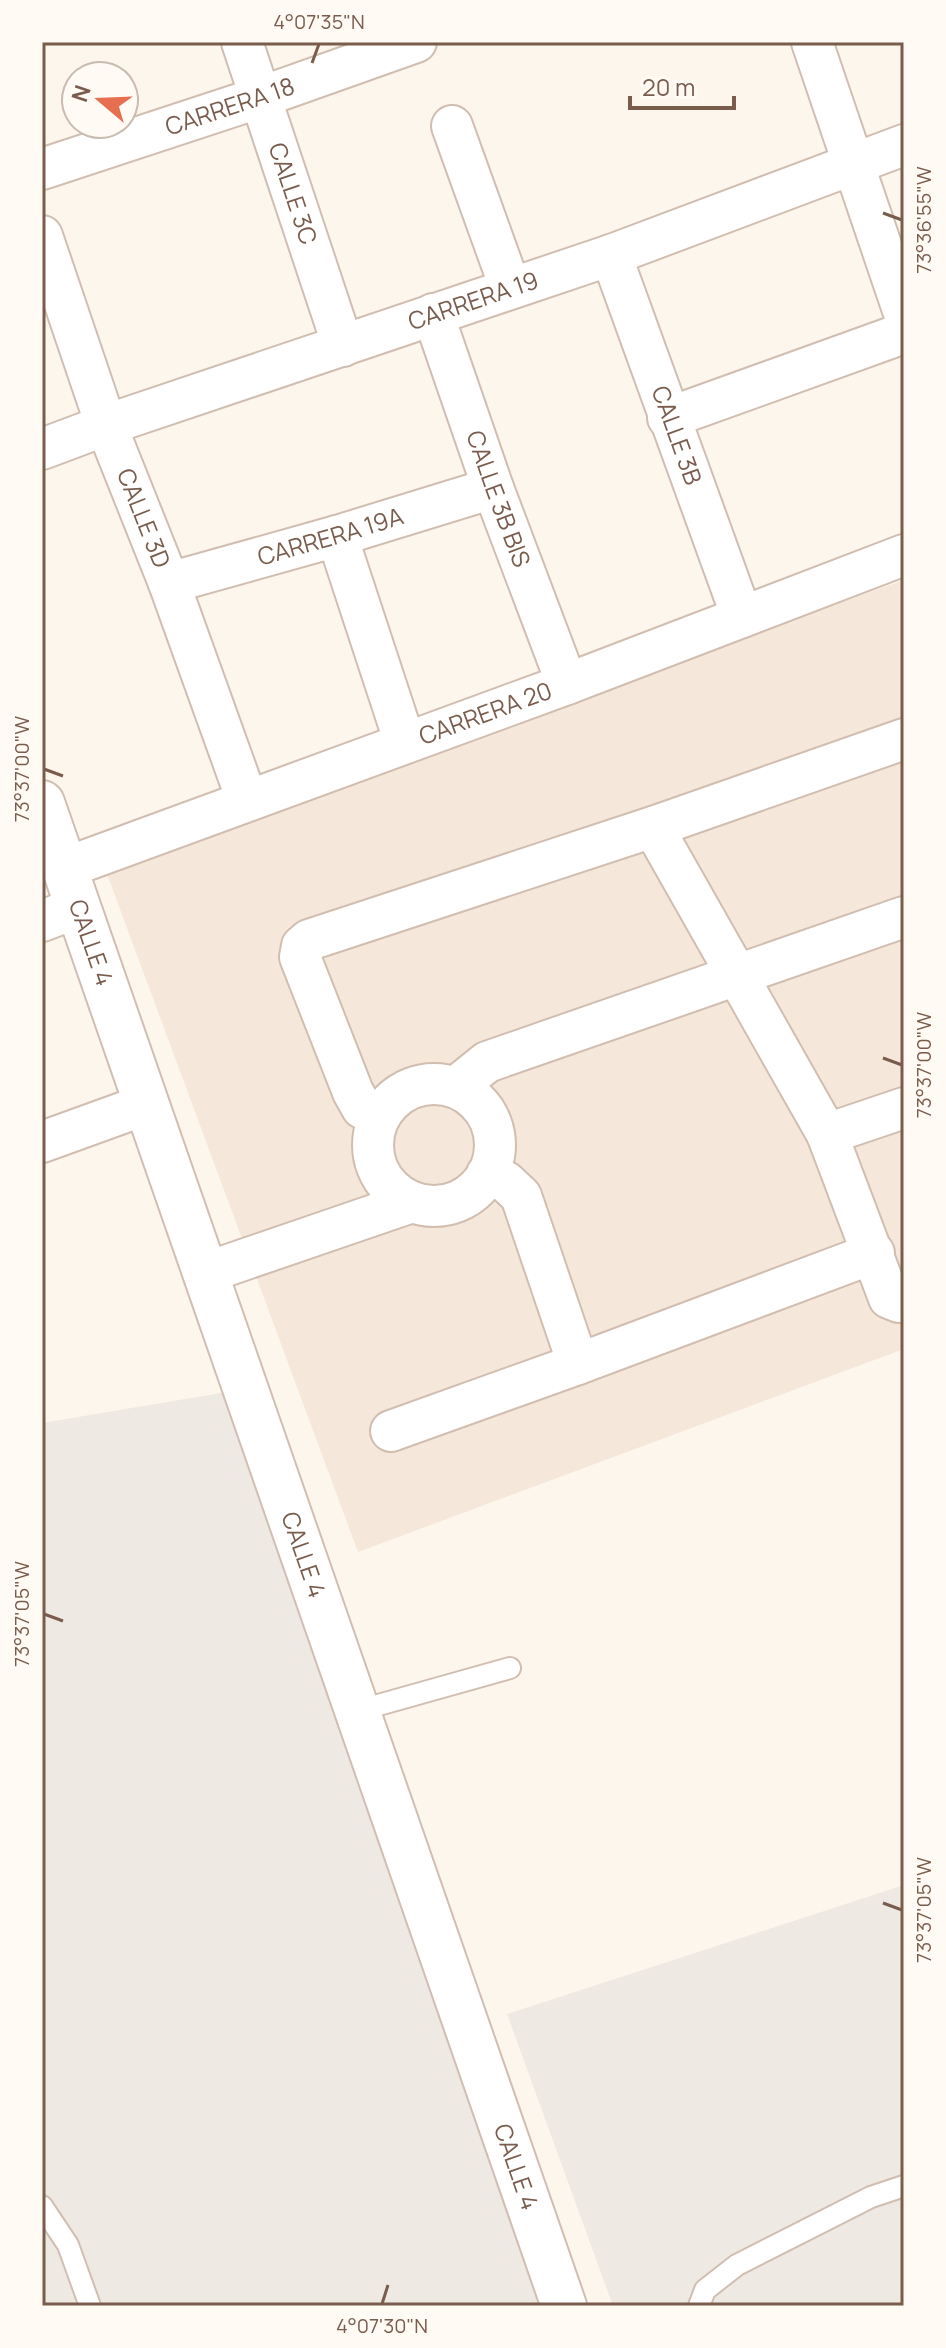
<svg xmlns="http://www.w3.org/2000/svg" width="946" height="2348" font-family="Manrope,sans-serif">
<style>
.residential{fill:#f5e8da}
.industrial{fill:#efe9e4}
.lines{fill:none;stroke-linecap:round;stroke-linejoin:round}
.service-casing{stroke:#d1beb0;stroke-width:24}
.minor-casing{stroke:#d1beb0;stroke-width:44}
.tertiary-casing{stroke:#d1beb0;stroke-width:48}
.service{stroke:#fff;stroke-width:20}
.minor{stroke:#fff;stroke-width:40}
.tertiary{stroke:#fff;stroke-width:44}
.ticks{fill:none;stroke:#7a5c4d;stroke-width:3}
.labels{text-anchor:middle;stroke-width:8;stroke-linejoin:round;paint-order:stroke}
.street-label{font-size:24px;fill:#7a5c4d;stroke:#fffaf3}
.neatline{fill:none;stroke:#7a5c4d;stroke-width:3}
.ticks-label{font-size:20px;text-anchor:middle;fill:#7a5c4d}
</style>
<rect width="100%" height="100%" fill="#fdf6ec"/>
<!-- residential -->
<path class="residential" d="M904 580V1349L358 1552 104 866Z"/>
<!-- industrial -->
<path class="industrial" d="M239 1390 552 2306H42V1423Z
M904 1885V2306H613L507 2014Z"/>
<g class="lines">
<defs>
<path id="service" d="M357 1711 510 1668
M42 2206 68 2245 90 2306
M699 2306 705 2290 737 2265 871 2197 904 2186"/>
<g id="minor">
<path id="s1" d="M242 42 343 346"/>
<path d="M812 42 904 313"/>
<path d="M452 126 510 287"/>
<path id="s2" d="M42 169 261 97 416 42"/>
<path id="s3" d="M42 236 106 425 169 583 247 800"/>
<path id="s4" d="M611 255 742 617"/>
<path id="s5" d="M433 314 493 488 567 684"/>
<path d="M668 418 904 333"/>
<path id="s6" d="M42 449 106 425 611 255 904 145"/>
<path d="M337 536 405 743"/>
<path id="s7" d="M169 583 337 536 493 488"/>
<path d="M653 827 827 1134 889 1298 899 1302 904 1300"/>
<path id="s8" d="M65 868 567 684 904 555"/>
<path d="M42 921 78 907"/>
<circle cx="434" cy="1145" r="61"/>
<path d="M456 1087 487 1062 904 917"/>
<path d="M380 1115 362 1108 353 1092 300 957 302 946 309 940 653 827 904 739"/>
<path d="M827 1134 904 1108"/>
<path d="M42 1142 147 1104"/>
<path d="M487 1174 506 1182 521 1196 578 1364"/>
<path d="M205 1273 412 1202"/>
<path d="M391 1431 578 1364 874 1253"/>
</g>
<g id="tertiary">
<path id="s9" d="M42 803 564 2306"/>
</g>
</defs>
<!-- service casing -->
<use href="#service" class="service-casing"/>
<!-- minor casing -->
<use href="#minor" class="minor-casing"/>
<!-- tertiary casing -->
<use href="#tertiary" class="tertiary-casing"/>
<!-- service -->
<use href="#service" class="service"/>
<!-- minor -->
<use href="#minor" class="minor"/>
<!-- tertiary -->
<use href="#tertiary" class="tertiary"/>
</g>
<!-- ticks -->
<path class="ticks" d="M312 63 319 44M883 213 902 220M44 769 63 776M883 1058 902 1065M44 1614 63 1621M883 1903 902 1910M382 2304 388 2285"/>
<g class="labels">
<!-- street labels -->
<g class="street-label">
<text dy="8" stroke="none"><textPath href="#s2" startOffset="198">CARRERA 18</textPath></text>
<text dy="8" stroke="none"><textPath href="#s1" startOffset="160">CALLE 3C</textPath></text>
<text dy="8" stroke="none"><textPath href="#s6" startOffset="456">CARRERA 19</textPath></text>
<text dy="8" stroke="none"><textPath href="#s4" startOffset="192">CALLE 3B</textPath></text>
<text dy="8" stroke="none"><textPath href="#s5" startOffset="196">CALLE 3B BIS</textPath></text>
<text dy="8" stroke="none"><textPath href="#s3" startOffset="300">CALLE 3D</textPath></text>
<text dy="8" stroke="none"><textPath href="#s7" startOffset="168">CARRERA 19A</textPath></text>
<text dy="8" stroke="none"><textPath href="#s8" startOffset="448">CARRERA 20</textPath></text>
<text dy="8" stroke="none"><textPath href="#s9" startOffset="148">CALLE 4</textPath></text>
<text dy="8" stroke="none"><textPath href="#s9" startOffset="796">CALLE 4</textPath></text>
<text dy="8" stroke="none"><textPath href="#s9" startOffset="1444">CALLE 4</textPath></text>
</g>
</g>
<!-- border -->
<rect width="946" height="2348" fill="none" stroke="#fffaf3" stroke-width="88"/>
<!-- north arrow -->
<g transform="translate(100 100) rotate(289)"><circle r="38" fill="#fffaf3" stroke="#cabbb1" stroke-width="2"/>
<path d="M0-6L14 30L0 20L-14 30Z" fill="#e76f51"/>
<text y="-12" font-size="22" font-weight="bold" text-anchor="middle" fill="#7a5c4d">N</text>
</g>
<!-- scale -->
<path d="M630 96v12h104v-12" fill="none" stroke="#7a5c4d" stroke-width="4"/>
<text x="642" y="96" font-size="24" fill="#7a5c4d" stroke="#fffaf3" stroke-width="6" paint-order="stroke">20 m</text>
<rect x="44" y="44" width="858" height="2260" class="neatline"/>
<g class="ticks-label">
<text x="319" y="29">4°07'35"N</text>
<text transform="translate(924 220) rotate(-90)" y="7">73°36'55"W</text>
<text transform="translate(22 769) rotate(-90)" y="7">73°37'00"W</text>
<text transform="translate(924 1065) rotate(-90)" y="7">73°37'00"W</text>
<text transform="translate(22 1614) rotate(-90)" y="7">73°37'05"W</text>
<text transform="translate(924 1910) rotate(-90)" y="7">73°37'05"W</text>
<text x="382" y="2333">4°07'30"N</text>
</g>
</svg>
